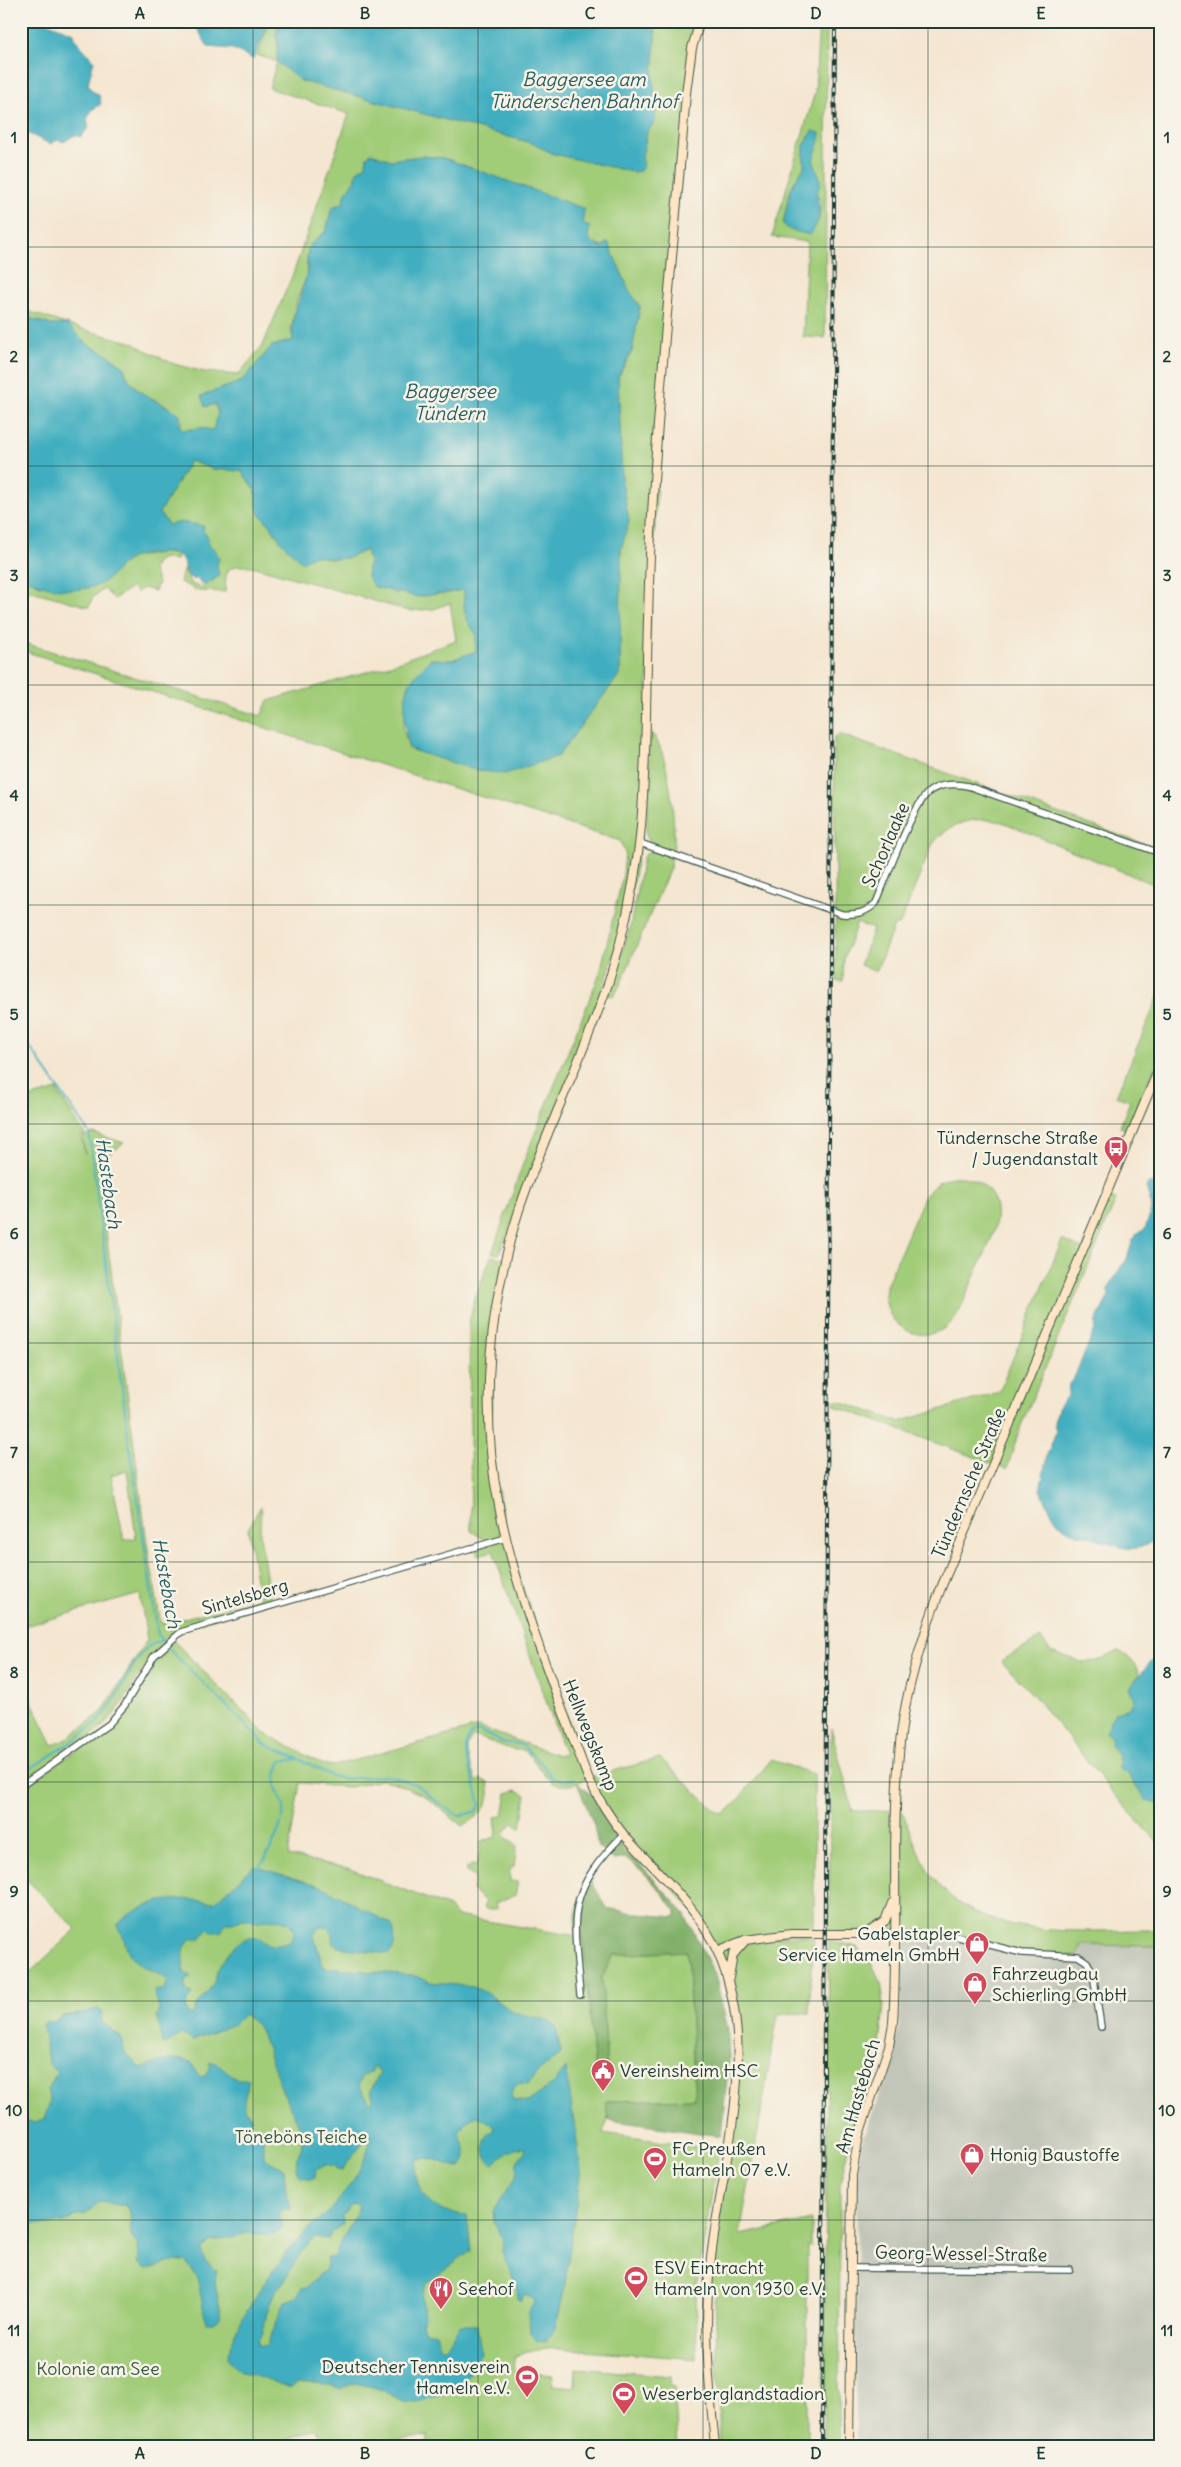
<svg xmlns="http://www.w3.org/2000/svg" width="1181" height="2467" font-family="Delius,sans-serif">
<style>
.industrial{fill:#c2c6b9}
.green{fill:#a1cc78;stroke:#608456;fill-rule:evenodd}
.forest{fill:#80b068;stroke:#50764e}
.water{fill:#41aec0;stroke:#30767a;fill-rule:evenodd}
.lines{fill:none;stroke-linecap:round;stroke-linejoin:round}
.stream{stroke:#41aec0;stroke-width:2}
.street-casing{stroke:#3f564b;stroke-width:8}
.secondary-casing{stroke:#3f564b;stroke-width:10}
.street{stroke:#fff;stroke-width:5.5}
.secondary{stroke:#fde5c5;stroke-width:8}
.rail-casing{stroke:#1f3d34;stroke-width:4}
.rail{stroke:#f7f3e8;stroke-width:2;stroke-dasharray:5.5;stroke-linecap:butt}
.grid{fill:none;stroke:#1f3d34;stroke-width:1;stroke-opacity:0.55}
.labels{text-anchor:middle;stroke-width:5;stroke-linejoin:round;paint-order:stroke}
.street-label{font-size:18px;fill:#1f3d34;stroke:#f7f3e8}
.poi-label{font-size:18px;fill:#1f3d34;stroke:#f7f3e8;text-anchor:start}
.park-label{font-size:18px;fill:#395a42;stroke:#f7f3e8}
.water-label{font-size:19px;font-style:italic;fill:#295f5e;stroke:#f7f3e8}
.neatline{fill:none;stroke:#1f3d34;stroke-width:2}
.grid-label{font-size:16px;text-anchor:middle;font-weight:bold;fill:#1f3d34}
</style>
<rect width="100%" height="100%" fill="#f7f3e8"/>
<filter id="ink" filterUnits="userSpaceOnUse"><feTurbulence type="fractalNoise" baseFrequency=".02" numOctaves="2"/><feDisplacementMap in="SourceGraphic" scale="10" xChannelSelector="R" yChannelSelector="G"/><feConvolveMatrix kernelMatrix="1 2 1 2 8 2 1 2 1" color-interpolation-filters="sRGB"/></filter>
<filter id="wash" filterUnits="userSpaceOnUse"><feTurbulence type="fractalNoise" baseFrequency=".0096" numOctaves="4" result="noise"/><feDisplacementMap in="SourceGraphic" scale="20" xChannelSelector="R" yChannelSelector="G"/><feGaussianBlur stdDeviation="1.12" result="paint"/><feColorMatrix in="noise" values="0 0 0 0 0 0 0 0 0 0 0 0 0 0 0 0 0 1.4 0 .05"/><feComposite in="paint" operator="in"/></filter>
<g filter="url(#wash)">
<rect width="100%" height="100%" fill="#f4e6d0"/>
<!-- industrial -->
<path class="industrial" d="M906 1926 1160 1936V2446H856L857 2173 863 2137 876 2104 899 2029Z"/>
<!-- green -->
<path class="green" d="M270 21H281L277 27V62L302 81 532 143 554 154 633 172 643 166 642 156 647 132 655 122 656 110 653 79 656 21H695L663 352 640 843 627 917 582 1050 499 1254 492 1253 525 1158 600 973 623 875 625 853 620 841 21 650V642L261 716 268 701 390 665 456 640 450 603 434 609 409 611 252 566H237L229 569 226 576 225 592 198 591 180 582 184 567 190 583 201 588 219 576C209 549 208 514 169 525L159 513 190 461 213 469 241 471 255 490 258 512 271 526 281 542 329 559 348 558 367 550 369 561 367 576 393 593 446 594 465 589C463 608 464 618 476 633V652L452 660 431 659 409 685 403 728 409 749 475 770 558 756 620 674 621 549 629 521 622 482 618 377 632 351 640 307 629 290 608 242 602 247C587 241 580 224 584 209L444 158 421 156 391 160 371 154 367 157 366 165 357 171C354 185 343 194 343 203L332 207 326 231 317 238 307 256 306 278 297 300 291 329 293 340 272 346 243 381 201 396C219 407 221 411 213 430L201 428 184 430 180 427 182 420C177 415 173 409 167 406 149 396 128 389 124 367L110 356 87 344 67 324 52 325 21 316V309L81 329 134 343 145 350 174 364 205 372 238 375 263 345 293 274 349 114 269 88 277 62 257 55Z
M819 21H827L825 338 803 337 807 242 772 237 815 92ZM808 136 813 160 820 178 816 193 821 202 819 221 783 224C787 203 789 184 804 168V146Z
M165 553 178 555 176 560 164 558 156 562 153 570 158 583 155 591 144 588 136 592 132 587 114 599 104 589 93 597 89 607 21 588V576L40 585 97 586 132 557Z
M650 732C669 745 677 829 673 853L650 843 646 835Z
M839 734 1160 850V887L1005 823C977 815 950 821 932 845L900 924 894 926 876 972 860 965 873 929 857 923 844 959 843 981H836L834 738Z
M653 851 672 856 670 868 621 983 615 994 611 996 608 995 630 928 643 857 648 852Z
M1160 993V1054L1128 1130 1120 1127 1130 1101 1116 1096Z
M57 1090 85 1135 81 1136 85 1154 83 1137 92 1133 124 1143 106 1156H98L97 1164 147 1543 161 1624 259 1599 248 1529 261 1506 260 1535 270 1602 259 1606 252 1600 249 1609C210 1620 173 1624 149 1660 134 1681 125 1705 106 1723 83 1745 48 1763 21 1783V1704L31 1700 53 1745 65 1740 102 1712 147 1640 140 1594 21 1627V1100ZM127 1470 136 1538 124 1540 111 1475Z
M952 1177C966 1176 978 1179 987 1189 1010 1215 985 1251 974 1277 966 1293 961 1316 946 1327 933 1337 914 1337 900 1326 887 1316 884 1301 886 1286L925 1195 938 1182Z
M1105 1194 1116 1200 1020 1428 1007 1469 835 1406V1401H840L899 1422 999 1392 1062 1240 1082 1249Z
M491 1256 505 1259 494 1315 490 1442 506 1538 588 1778C548 1798 550 1775 524 1750H513L475 1736C459 1745 472 1768 476 1782L481 1779 488 1783C493 1804 480 1817 462 1826L425 1796 393 1782 381 1780 350 1787 300 1783 288 1856 347 1868 449 1907 456 1916 583 1937 595 2071 607 2070 602 1977 614 1955 687 1951 695 2099 607 2101 608 2120 603 2133 719 2150 696 2289 697 2359 558 2348 527 2351 514 2357 515 2371 554 2375 552 2385 575 2387 576 2368 671 2376 670 2385 674 2386 678 2446H427L428 2435 369 2446H328L316 2429 268 2446H21V1981L76 1929 21 1874V1790L111 1726 126 1707 154 1661 174 1641 264 1733 322 1764 333 1766 478 1727 558 1755H565L493 1551 478 1555 477 1550 496 1541H487L471 1531 469 1323 474 1302Z
M1041 1638 1051 1652 1082 1662 1097 1661 1119 1651C1129 1657 1135 1662 1139 1674L1130 1688 1134 1700 1111 1738 1120 1761 1119 1769 1130 1776C1133 1787 1142 1791 1147 1801L1160 1804V1844L1124 1806 1035 1697 1001 1661Z
M831 1728 853 1811 901 1810C911 1831 917 1853 930 1873 978 1946 1084 1929 1160 1930V1946L1082 1945 1077 1956 1022 1953 951 1935 829 1934Z
M660 1758 717 1812 723 1814 731 1808 771 1760 814 1774V1934H790L717 1950 700 1919 624 1834 588 1778Z
M517 1790 526 1795 521 1828 513 1822 503 1835 517 1846 514 1867 510 1869V1881L518 1882 515 1895 495 1903 497 1909C493 1911 486 1910 483 1907L486 1902 472 1890 475 1877 466 1872 467 1867 471 1868 472 1864 477 1865 481 1842 497 1836 495 1817 503 1816 507 1793Z
M814 1935 809 2013 778 2014 740 2235 811 2220V2246H807V2446H720L715 2293 708 2292 733 2121 737 2031 718 1951 745 1940Z
M829 1940 857 1947 870 1960 881 1983 884 2004 880 2045 851 2135 840 2185 839 2446H823Z"/>
<!-- forest -->
<path class="forest" d="M577 1783 595 1798 625 1853 641 1865 684 1913 715 1975 728 2030 729 2060 721 2136 608 2120 606 2101 695 2099 687 1951 614 1955 602 1977 607 2070 595 2071 583 1937 576 1936 575 1917 588 1876 607 1908 638 1914 676 1917V1911C661 1891 647 1873 626 1858L615 1860 598 1847 594 1825Z"/>
<!-- water -->
<path class="water" d="M21 21H43L74 33 75 39 94 61 88 83 91 90 99 95 101 104 92 110 87 119 89 127 81 137 75 135 64 142 58 140 50 144 21 130Z
M193 21H270L253 59 233 49 208 47Z
M281 21H656L653 79 656 111 655 122 647 132 642 156 643 166 640 171 633 172 554 154 532 143 301 81 277 62 278 40 275 37Z
M813 131 820 133V141L813 160 820 178V186L816 193C821 209 821 221 810 235L790 230 783 224C788 203 789 184 804 168V146Z
M371 153 391 160 421 156 444 158 585 209 582 219 585 225 590 227 588 237 593 244 602 247 608 242 629 290 640 307 632 351 618 377 622 482 629 521 621 549 620 674 558 756 505 774 475 770 409 749C405 733 401 699 410 683 415 674 423 667 431 659L452 660 476 651V633C464 618 463 608 464 590L418 597 374 587 367 576 369 561 366 550C346 559 337 562 315 555L302 562 281 542 271 526 258 512 255 490 241 471 213 469 190 461 159 513 169 525 180 522 204 526 203 531 207 535 210 547 215 549 219 558 217 565 219 576 208 584H202L196 577 195 580 189 577C186 572 184 560 180 556 173 550 140 554 131 558 119 565 109 582 95 586 70 594 44 588 21 576V316L52 325 67 324 87 344 110 356 124 367C128 393 160 401 180 414V427L184 430 201 428 213 430 218 412 215 404 205 407 201 396 242 381 272 346 293 340C290 317 301 298 306 277 309 267 306 256 309 246L326 231 332 207 343 204 346 192 355 182 357 171 366 165 367 157Z
M1160 1182V1534C1137 1558 1121 1547 1095 1538 1082 1534 1071 1535 1060 1524 1051 1515 1046 1501 1040 1490L1047 1455 1056 1432 1054 1422 1059 1406 1068 1395 1069 1384 1074 1378 1095 1329 1096 1321 1109 1296 1108 1289 1122 1265 1126 1261 1133 1240 1137 1234 1145 1229 1148 1221 1152 1206 1146 1187 1148 1184Z
M1160 1655V1804L1147 1801C1142 1791 1133 1787 1130 1776L1119 1769C1120 1759 1118 1753 1110 1746L1111 1738 1106 1732 1115 1712 1130 1708 1134 1700 1130 1688C1139 1675 1146 1665 1160 1655Z
M254 1866 321 1886 391 1924C396 1931 396 1949 389 1954L338 1947 333 1943C332 1935 331 1923 318 1928L314 1936 322 1963 326 1968 412 1975 431 1982 473 1987 487 1993 513 2012 551 2021 556 2028 561 2054 537 2073 528 2084 520 2083 514 2087 511 2094 513 2100 528 2102 553 2084 566 2068 581 2169 564 2291 556 2327 546 2342 537 2341C528 2331 524 2312 535 2302L533 2298 524 2294 521 2301 517 2299 516 2288 502 2252 503 2241 494 2221 493 2211 516 2177 517 2162 527 2148C514 2146 502 2156 494 2164 482 2159 482 2144 488 2134L493 2132 495 2128 493 2124 477 2116 465 2122 459 2133C464 2147 471 2154 461 2167 444 2166 433 2154 417 2160 411 2180 424 2203 444 2211 450 2214 460 2214 467 2215L471 2251 427 2283 422 2295 424 2317 422 2324 425 2331 436 2333 441 2348H445L460 2325H477L481 2353 474 2361 470 2374 449 2392 418 2402 404 2401 376 2388 355 2383 340 2389 317 2383H298L291 2388 240 2371 227 2359C234 2322 278 2260 305 2232 311 2226 319 2221 325 2215 345 2195 367 2165 371 2136H368C361 2148 350 2157 342 2171L337 2170 336 2165 332 2167 328 2164 316 2170 315 2177 311 2179 300 2176 296 2169 297 2158 302 2146 300 2128 282 2090 261 2032 257 2026 244 2014 234 2024 193 2040 181 2034 166 2045 162 2044 157 2017 160 2010 154 1994 155 1991 165 1989 168 1980C156 1971 136 1967 129 1953 125 1944 124 1937 118 1929V1924L130 1913 158 1901 183 1899 215 1902ZM243 1919C247 1919 251 1921 255 1921 268 1922 287 1913 294 1931L290 1942C278 1946 269 1948 260 1938 238 1935 227 1953 217 1971 216 1974 216 1979 214 1982 208 1994 199 1999 193 2014L187 2013 186 2006 192 1995 185 1990V1981L190 1978V1975L184 1973C183 1960 180 1950 191 1939H201L207 1928 211 1932H221L225 1923H233ZM372 2066H375L380 2073 371 2090 373 2100 370 2103 359 2085 362 2076 372 2072ZM356 2204 359 2208 333 2258 327 2257 326 2270 319 2274 307 2288H301C299 2297 293 2299 285 2301L267 2346 258 2345V2340L263 2333 267 2312 275 2291 285 2280 301 2252 314 2237 327 2239 331 2232 343 2224 342 2216 352 2205Z
M98 2009 102 2012 101 2021 120 2036 125 2052 139 2067 144 2068C160 2060 175 2057 192 2062L199 2076 203 2077 210 2069V2061L218 2064 237 2079H249L244 2101 245 2109 252 2119 247 2127 263 2136C263 2161 262 2157 284 2169L286 2193 292 2208 280 2211 279 2218 283 2227 278 2232 270 2235 249 2233 209 2242 202 2250 205 2261 217 2271C211 2288 223 2302 220 2318L213 2323H206L197 2276 185 2261C171 2260 160 2267 146 2269L139 2263 138 2245 131 2237 130 2212 127 2206 99 2202 86 2214 73 2217 69 2221 53 2225 35 2224 26 2232 21 2230V2122L29 2121 34 2123 44 2119 50 2102 47 2090 57 2073 48 2063 43 2025 46 2021 53 2022 62 2016 79 2014Z"/>
<g class="lines">
<!-- stream -->
<path class="stream" d="M21 1034 89 1133 130 1450 158 1635 170 1650 266 1745 306 1762 332 1776 344 1779 382 1776 394 1777 417 1785 441 1805 459 1816 475 1812 480 1806C480 1789 449 1736 479 1731L502 1742 522 1745 542 1764 552 1778 566 1781 575 1779
M21 1775C48 1756 79 1740 102 1717 118 1700 134 1656 148 1647 152 1644 158 1642 162 1640
M259 1868C269 1854 285 1822 284 1806 283 1802 281 1798 279 1795 273 1783 276 1773 281 1761L298 1759"/>
</g>
</g>
<g filter="url(#ink)">
<g class="lines">
<defs>
<path id="street" d="M640 843 842 914C856 915 866 913 876 903 886 880 913 803 930 791 942 783 954 784 968 786L1160 853
M21 1786 109 1724 125 1705 154 1656 181 1632 506 1538
M894 1934 951 1935 1022 1953 1078 1956 1087 1962 1093 1973 1101 2027
M580 1995C574 1916 563 1895 624 1834
M851 2268 1070 2270"/>
<path id="secondary" d="M700 21 692 48 686 93C675 240 658 386 651 534 648 594 647 655 646 716 645 759 644 803 639 846 633 891 623 937 609 981 583 1057 546 1130 520 1207 489 1303 479 1407 499 1506 517 1599 555 1689 588 1778 598 1798 610 1818 624 1835 657 1873 698 1906 718 1953 765 2061 714 2180 708 2291 705 2342 710 2395 715 2446
M867 1933 885 1921 892 1903
M717 1951 745 1940 791 1934H894
M729 1978 733 1955 744 1942
M849 2446 852 2175 859 2135 889 2046 893 2023C899 1927 890 1830 901 1734 907 1684 923 1635 941 1588L1160 1066"/>
</defs>
<!-- street casing -->
<use href="#street" class="street-casing"/>
<!-- secondary casing -->
<use href="#secondary" class="secondary-casing"/>
<!-- street -->
<use href="#street" class="street"/>
<!-- secondary -->
<use href="#secondary" class="secondary"/>
<defs>
<path id="rail" d="M822 2446 835 21"/>
</defs>
<!-- rail casing -->
<use href="#rail" class="rail-casing"/>
<!-- rail -->
<use href="#rail" class="rail"/>
</g>
</g>
<!-- grid -->
<path class="grid" d="M253 21V2446M478 21V2446M703 21V2446M928 21V2446M21 247H1160M21 466H1160M21 685H1160M21 905H1160M21 1124H1160M21 1343H1160M21 1562H1160M21 1782H1160M21 2001H1160M21 2220H1160"/>
<!-- icons -->
<defs>
<symbol id="bus-pin" viewBox="-11 -11 22 30"><path d="M0 17L-7.5 6A9.5 9.5 0 1 1 7.5 6Z" fill="#d1495b" stroke="#f7f3e8"/><path d="M-5-6H5V4H4V6H2V4H-2V6H-4V4H-5ZM-3.5-4V0h7V-4ZM-3.5 1.2v1.5H-2V1.2ZM2 1.2v1.5H3.5V1.2Z" fill="#fff"/></symbol>
<symbol id="shop-pin" viewBox="-11 -11 22 30"><path d="M0 17L-7.5 6A9.5 9.5 0 1 1 7.5 6Z" fill="#d1495b" stroke="#f7f3e8"/><path d="M-5-2.5h2.3a2.7 3.5 0 0 1 5.4 0H5L5.5 6h-11ZM-1.5-2.5h3a1.5 2.3 0 0 0-3 0Z" fill="#fff"/></symbol>
<symbol id="civic-pin" viewBox="-11 -11 22 30"><path d="M0 17L-7.5 6A9.5 9.5 0 1 1 7.5 6Z" fill="#d1495b" stroke="#f7f3e8"/><path d="M-.6-6.5H3V-4.5H.6V-3L4-1V1h2V6H-6V1h2V-1L-.6-3ZM-1.2 2.5V6h2.4V2.5Z" fill="#fff"/></symbol>
<symbol id="stadium-pin" viewBox="-11 -11 22 30"><path d="M0 17L-7.5 6A9.5 9.5 0 1 1 7.5 6Z" fill="#d1495b" stroke="#f7f3e8"/><path d="M0-5a6.5 5 0 1 0 0 10a6.5 5 0 1 0 0-10ZM-3.5-1.8h7v3.6h-7Z" fill="#fff"/></symbol>
<symbol id="restaurant-pin" viewBox="-11 -11 22 30"><path d="M0 17L-7.5 6A9.5 9.5 0 1 1 7.5 6Z" fill="#d1495b" stroke="#f7f3e8"/><path d="M-5-6h1v4h1v-4h1v4h1v-4h1v5L-1.5 .5V6h-2V.5L-5-1ZM5-6V6H3V1.5H1.5Q1.5-4 5-6Z" fill="#fff"/></symbol>
</defs>
<g fill-rule="evenodd">
<use href="#bus-pin" x="1102" y="1134" width="28" height="38"/>
<use href="#shop-pin" x="963" y="1930" width="28" height="38"/>
<use href="#shop-pin" x="961" y="1970" width="28" height="38"/>
<use href="#civic-pin" x="589" y="2057" width="28" height="38"/>
<use href="#shop-pin" x="958" y="2141" width="28" height="38"/>
<use href="#stadium-pin" x="641" y="2145" width="28" height="38"/>
<use href="#stadium-pin" x="622" y="2264" width="28" height="38"/>
<use href="#restaurant-pin" x="427" y="2275" width="28" height="38"/>
<use href="#stadium-pin" x="513" y="2363" width="28" height="38"/>
<use href="#stadium-pin" x="610" y="2380" width="28" height="38"/>
</g>
<g class="labels">
<!-- street labels -->
<g class="street-label">
<text transform="translate(886 845) rotate(-66)" y="6">Schorlaake</text>
<text transform="translate(969 1483) rotate(-67)" y="6">Tündernsche Straße</text>
<text transform="translate(245 1597) rotate(-16)" y="6">Sintelsberg</text>
<text transform="translate(590 1735) rotate(68)" y="6">Hellwegskamp</text>
<text transform="translate(858 2096) rotate(-74)" y="6">Am Hastebach</text>
<text transform="translate(961 2254) rotate(1)" y="6">Georg-Wessel-Straße</text>
</g>
<!-- poi labels -->
<g class="poi-label">
<text x="1098" y="1144" text-anchor="end">Tündernsche Straße<tspan x="1098" dy="21">/ Jugendanstalt</tspan></text>
<text x="960" y="1940" text-anchor="end">Gabelstapler<tspan x="960" dy="21">Service Hameln GmbH</tspan></text>
<text x="992" y="1980">Fahrzeugbau<tspan x="992" dy="21">Schierling GmbH</tspan></text>
<text x="620" y="2077">Vereinsheim HSC</text>
<text x="672" y="2155">FC Preußen<tspan x="672" dy="21">Hameln 07 e.V.</tspan></text>
<text x="990" y="2161">Honig Baustoffe</text>
<text x="654" y="2274">ESV Eintracht<tspan x="654" dy="21">Hameln von 1930 e.V.</tspan></text>
<text x="458" y="2295">Seehof</text>
<text x="510" y="2373" text-anchor="end">Deutscher Tennisverein<tspan x="510" dy="21">Hameln e.V.</tspan></text>
<text x="642" y="2400">Weserberglandstadion</text>
</g>
<!-- park labels -->
<g class="park-label">
<text x="301" y="2143">Töneböns Teiche</text>
<text x="98" y="2375">Kolonie am See</text>
</g>
<!-- water labels -->
<g class="water-label">
<text x="584" y="86">Baggersee am<tspan x="584" dy="22">Tünderschen Bahnhof</tspan></text>
<text x="450" y="398">Baggersee<tspan x="450" dy="22">Tündern</tspan></text>
<text transform="translate(109 1183) rotate(82)" y="7">Hastebach</text>
<text transform="translate(167 1583) rotate(80)" y="7">Hastebach</text>
</g>
</g>
<!-- margin -->
<rect width="1181" height="2467" fill="none" stroke="#f7f3e8" stroke-width="55"/>
<rect x="28" y="28" width="1126" height="2412" class="neatline"/>
<g class="grid-label">
<text x="140" y="19">A</text>
<text x="365" y="19">B</text>
<text x="590" y="19">C</text>
<text x="816" y="19">D</text>
<text x="1041" y="19">E</text>
<text x="14" y="143">1</text>
<text x="1167" y="143">1</text>
<text x="14" y="362">2</text>
<text x="1167" y="362">2</text>
<text x="14" y="581">3</text>
<text x="1167" y="581">3</text>
<text x="14" y="801">4</text>
<text x="1167" y="801">4</text>
<text x="14" y="1020">5</text>
<text x="1167" y="1020">5</text>
<text x="14" y="1239">6</text>
<text x="1167" y="1239">6</text>
<text x="14" y="1458">7</text>
<text x="1167" y="1458">7</text>
<text x="14" y="1678">8</text>
<text x="1167" y="1678">8</text>
<text x="14" y="1897">9</text>
<text x="1167" y="1897">9</text>
<text x="14" y="2116">10</text>
<text x="1167" y="2116">10</text>
<text x="14" y="2336">11</text>
<text x="1167" y="2336">11</text>
<text x="140" y="2459">A</text>
<text x="365" y="2459">B</text>
<text x="590" y="2459">C</text>
<text x="816" y="2459">D</text>
<text x="1041" y="2459">E</text>
</g>
</svg>
